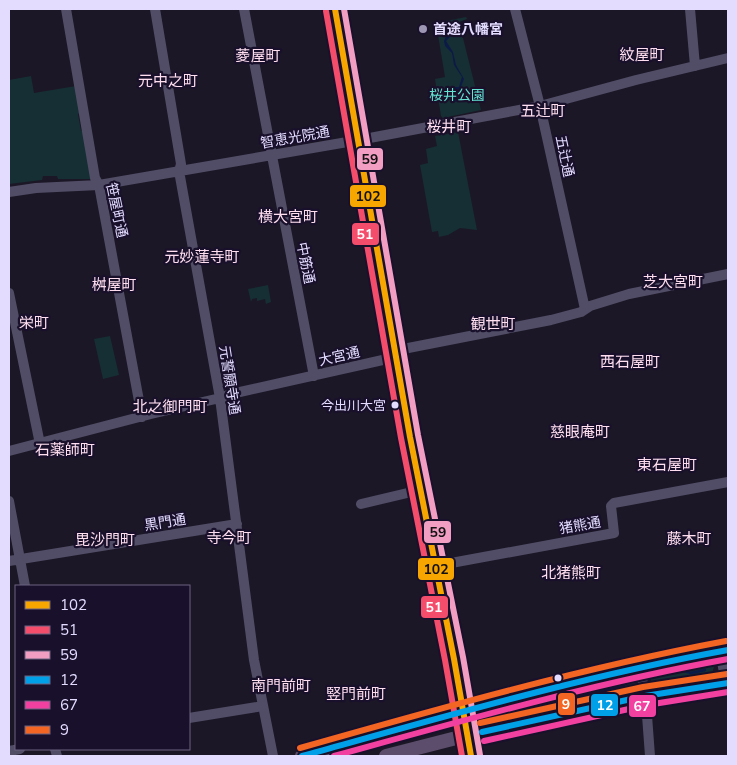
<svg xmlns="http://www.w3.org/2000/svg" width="737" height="765" font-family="'Nunito Sans','Noto Sans JP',sans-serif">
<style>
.green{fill:#152f34}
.water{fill:#0c1a48}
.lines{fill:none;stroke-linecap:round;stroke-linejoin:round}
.stream{stroke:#0c1a48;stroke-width:2.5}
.minor{stroke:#514d66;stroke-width:10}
.major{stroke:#5b4d6b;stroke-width:14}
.bus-1-casing{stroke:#19112c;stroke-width:10}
.bus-2-casing{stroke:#19112c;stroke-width:10}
.bus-3-casing{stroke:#19112c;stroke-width:10}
.bus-4-casing{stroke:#19112c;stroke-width:10}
.bus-5-casing{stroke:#19112c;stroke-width:10}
.bus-6-casing{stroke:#19112c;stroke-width:10}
.bus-1{stroke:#f7a600;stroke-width:6}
.bus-2{stroke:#f44d6c;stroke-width:6}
.bus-3{stroke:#f19ec2;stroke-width:6}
.bus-4{stroke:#00a0e9;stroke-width:6}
.bus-5{stroke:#f240a1;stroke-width:6}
.bus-6{stroke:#f26522;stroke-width:6}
.poi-dot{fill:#9e97b3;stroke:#19112c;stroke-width:2}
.bus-dot{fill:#e4dcff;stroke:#19112c;stroke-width:2}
.labels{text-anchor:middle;stroke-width:4.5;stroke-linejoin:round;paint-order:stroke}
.bus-label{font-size:13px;fill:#e4dcff;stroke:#19112c;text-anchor:end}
.poi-label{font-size:14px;font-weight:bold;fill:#e4dcff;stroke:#19112c;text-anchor:start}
.park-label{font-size:14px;fill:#64e2d2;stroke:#19112c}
.street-label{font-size:14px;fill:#e4dcff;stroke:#19112c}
.neighbourhood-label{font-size:15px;fill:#ffdeef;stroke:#19112c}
.line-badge{stroke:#19112c;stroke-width:2}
.badge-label{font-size:14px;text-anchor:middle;font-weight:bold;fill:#fff}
.pale-badge-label{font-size:14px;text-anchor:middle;font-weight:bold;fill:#111}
</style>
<rect width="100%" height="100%" fill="#1c1726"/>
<!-- green -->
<path class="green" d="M466 17 467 19 459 22 481 110 443 118 441 116 435 79 445 77 436 23Z
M31 76 34 93 76 86 81 112 78 114 81 131 84 130 92 176 90 179H58L57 176H43L42 180 9 184V80Z
M458 132 477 230 460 228 448 235 439 237 438 231 432 232 420 165 428 163 426 149 437 146 435 136Z
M268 285 271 302 266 304 265 299 257 301V298L252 299 251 302 248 289Z
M110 336 119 375 103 379 94 339Z
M707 663 712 664 714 667 712 673 655 684 651 682V677L653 674Z
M630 679 636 681V686L634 689 572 702 497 715 498 713Z"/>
<!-- water -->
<path class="water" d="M448 33 451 36 446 41 453 52 456 65 464 79 459 92V101L454 102 450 100 449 96 455 94V87H459L462 77 454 65 452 53 445 46 444 41 447 34Z"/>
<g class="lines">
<!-- stream -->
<path class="stream" d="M656 676 684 671 691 673 705 670
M554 702 624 686"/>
<!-- minor -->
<path class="minor" d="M66 9 95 178 99 185 142 417
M155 9 181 164 179 171 220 398 254 660 273 756
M244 9 314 376
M515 9 540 106 585 309
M690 9 695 66
M9 192 36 188 99 185 359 140 540 106 636 80 728 58
M9 293 40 444
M9 451 151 414 220 398 231 394 396 357 398 350 551 320 581 312 590 306 629 294 728 274
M9 501 25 586
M361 504 420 490
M9 561 237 524
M435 566 614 533 611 506 614 503 728 482
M720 651 726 683
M640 666 646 702 650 756
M189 718 263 706
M55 749 57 756
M9 751 20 749"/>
<!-- major -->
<path class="major" d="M335 9C364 172 390 335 421 498 438 584 458 669 471 756
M302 756C444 717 584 674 728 650
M386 756 468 735 645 696 728 683"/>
<defs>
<path id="bus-1" d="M335 9 410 437 454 659 471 756"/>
<path id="bus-2" d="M326 11 401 438 445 660 462 756"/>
<path id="bus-3" d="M344 9 418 435 463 657 480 755"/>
<path id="bus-4" d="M482 732 645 696 728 683
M302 756C443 717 584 676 728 650"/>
<path id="bus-5" d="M484 741 647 705 728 692
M334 756C465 720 595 683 728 659"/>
<path id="bus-6" d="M480 723 643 687 727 674
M300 748C441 708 582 668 726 641"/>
</defs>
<!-- bus-1 casing -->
<use href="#bus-1" class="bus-1-casing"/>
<!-- bus-2 casing -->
<use href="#bus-2" class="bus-2-casing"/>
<!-- bus-3 casing -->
<use href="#bus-3" class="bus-3-casing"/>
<!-- bus-4 casing -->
<use href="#bus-4" class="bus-4-casing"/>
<!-- bus-5 casing -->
<use href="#bus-5" class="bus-5-casing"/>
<!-- bus-6 casing -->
<use href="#bus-6" class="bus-6-casing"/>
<!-- bus-1 -->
<use href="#bus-1" class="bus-1"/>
<!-- bus-2 -->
<use href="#bus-2" class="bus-2"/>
<!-- bus-3 -->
<use href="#bus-3" class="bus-3"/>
<!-- bus-4 -->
<use href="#bus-4" class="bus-4"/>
<!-- bus-5 -->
<use href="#bus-5" class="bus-5"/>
<!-- bus-6 -->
<use href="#bus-6" class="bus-6"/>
</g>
<!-- markers -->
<circle class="poi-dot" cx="423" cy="29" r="5"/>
<g class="bus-dot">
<circle cx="395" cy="405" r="4.5"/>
<circle cx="558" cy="678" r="4.5"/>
</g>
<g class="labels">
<!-- bus labels -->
<g class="bus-label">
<text x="386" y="410">今出川大宮</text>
</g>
<!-- poi labels -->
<g class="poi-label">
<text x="433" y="34">首途八幡宮</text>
</g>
<!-- park labels -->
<g class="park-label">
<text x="457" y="100">桜井公園</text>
</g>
<!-- street labels -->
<g class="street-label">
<text transform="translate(295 137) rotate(-10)" y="5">智恵光院通</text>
<text transform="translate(565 156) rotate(78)" y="5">五辻通</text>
<text transform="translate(117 210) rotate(78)" y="5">笹屋町通</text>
<text transform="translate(306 263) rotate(79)" y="5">中筋通</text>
<text transform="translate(339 356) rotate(-13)" y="5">大宮通</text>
<text transform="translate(230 380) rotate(81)" y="5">元誓願寺通</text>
<text transform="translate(165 522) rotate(-9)" y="5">黒門通</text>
<text transform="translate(580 525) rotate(-10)" y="5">猪熊通</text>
</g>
<!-- neighbourhood labels -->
<g class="neighbourhood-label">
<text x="642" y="60">紋屋町</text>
<text x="258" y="61">菱屋町</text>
<text x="168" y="86">元中之町</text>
<text x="543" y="116">五辻町</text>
<text x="449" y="132">桜井町</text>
<text x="288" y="222">横大宮町</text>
<text x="202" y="262">元妙蓮寺町</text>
<text x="673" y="287">芝大宮町</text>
<text x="114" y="290">桝屋町</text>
<text x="34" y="328">栄町</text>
<text x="493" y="329">観世町</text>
<text x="630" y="367">西石屋町</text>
<text x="170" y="412">北之御門町</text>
<text x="580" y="437">慈眼庵町</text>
<text x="65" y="455">石薬師町</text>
<text x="667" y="470">東石屋町</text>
<text x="229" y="543">寺今町</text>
<text x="689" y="544">藤木町</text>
<text x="105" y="545">毘沙門町</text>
<text x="571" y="578">北猪熊町</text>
<text x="281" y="691">南門前町</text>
<text x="356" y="699">竪門前町</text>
</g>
</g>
<g class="line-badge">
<rect x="356" y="147" width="28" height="24" rx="5" fill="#f19ec2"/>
<rect x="349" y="184" width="38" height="24" rx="5" fill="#f7a600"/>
<rect x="351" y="222" width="29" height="24" rx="5" fill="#f44d6c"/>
<rect x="423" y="520" width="29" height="24" rx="5" fill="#f19ec2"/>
<rect x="417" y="557" width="38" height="24" rx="5" fill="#f7a600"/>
<rect x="420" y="595" width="29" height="24" rx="5" fill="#f44d6c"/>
<rect x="557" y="692" width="19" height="24" rx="5" fill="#f26522"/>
<rect x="590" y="693" width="29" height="24" rx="5" fill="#00a0e9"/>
<rect x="628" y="694" width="29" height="24" rx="5" fill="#f240a1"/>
</g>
<g class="badge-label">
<text x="365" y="239">51</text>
<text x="434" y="612">51</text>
<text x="566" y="709">9</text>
<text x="605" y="710">12</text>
<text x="642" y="711">67</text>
</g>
<g class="pale-badge-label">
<text x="370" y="164">59</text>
<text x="368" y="201">102</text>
<text x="438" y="537">59</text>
<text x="436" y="574">102</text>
</g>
<!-- border -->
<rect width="737" height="765" fill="none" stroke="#e4dcff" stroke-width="20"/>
<!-- legend -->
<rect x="15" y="585" width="175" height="165" fill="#19112c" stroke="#6a6280"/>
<rect x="25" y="601" width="25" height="8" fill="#f7a600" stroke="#6a6280"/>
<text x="60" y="610" font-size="15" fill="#e4dcff">102</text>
<rect x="25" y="626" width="25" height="8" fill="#f44d6c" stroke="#6a6280"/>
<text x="60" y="635" font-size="15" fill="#e4dcff">51</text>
<rect x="25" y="651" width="25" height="8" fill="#f19ec2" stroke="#6a6280"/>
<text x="60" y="660" font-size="15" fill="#e4dcff">59</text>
<rect x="25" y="676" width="25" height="8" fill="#00a0e9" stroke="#6a6280"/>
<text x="60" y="685" font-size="15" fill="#e4dcff">12</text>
<rect x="25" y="701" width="25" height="8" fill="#f240a1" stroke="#6a6280"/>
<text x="60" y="710" font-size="15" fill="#e4dcff">67</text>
<rect x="25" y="726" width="25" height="8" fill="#f26522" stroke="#6a6280"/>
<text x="60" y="735" font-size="15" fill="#e4dcff">9</text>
</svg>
